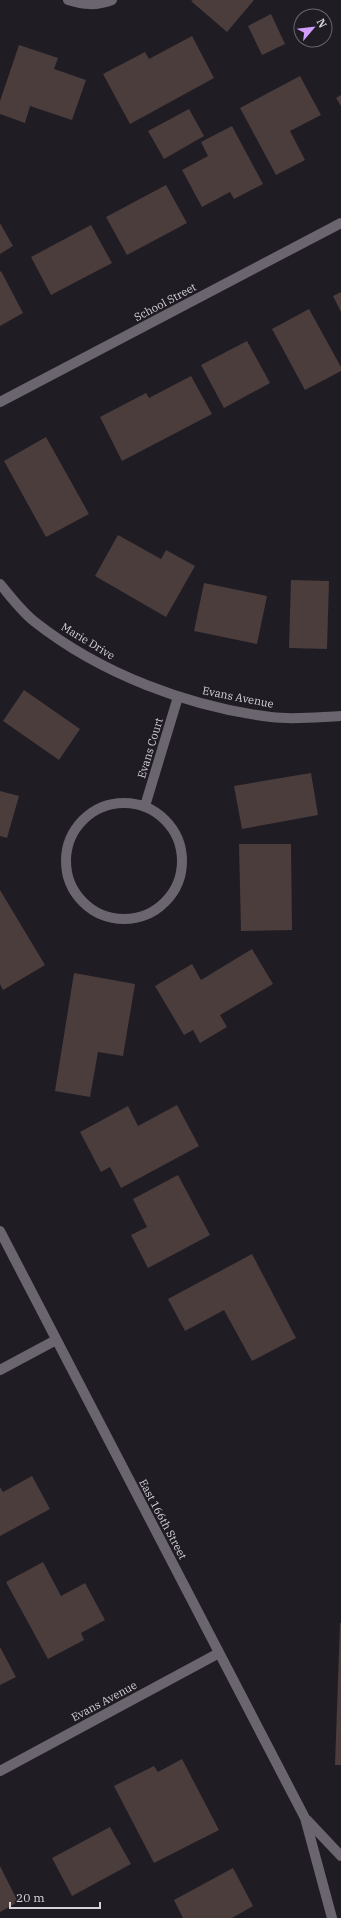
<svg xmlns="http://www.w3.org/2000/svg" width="341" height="1918" font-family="'IBM Plex Serif',serif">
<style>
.building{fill:#4a3d3c}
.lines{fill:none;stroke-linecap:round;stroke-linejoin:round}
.street{stroke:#6b6570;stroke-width:10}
.labels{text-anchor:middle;stroke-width:3.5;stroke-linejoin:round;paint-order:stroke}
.street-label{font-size:11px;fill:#d5d2d8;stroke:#201c24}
</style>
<rect width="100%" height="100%" fill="#201c24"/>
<!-- building -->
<path class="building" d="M193 0H254L227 32 191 1Z
M271 14 285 44 262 55 248 26Z
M192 36 214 78 130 124 103 74 145 52 149 59Z
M19 45 58 58 54 69 86 80 72 120 30 106 25 123 0 114V101Z
M300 76 321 115 290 131 305 160 276 175 240 108Z
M341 95V106L336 98Z
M189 109 204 136 164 159 148 131Z
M232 126 263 184 234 199 230 192 202 207 182 170 208 156 201 142Z
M166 185 187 223 127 255 106 217Z
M0 223 13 246 0 254Z
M91 225 112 263 51 295 31 257Z
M1 271 23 313 0 326V272Z
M341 292V312L333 296Z
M309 309 341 367V371L305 390 272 329Z
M247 341 270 383 224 408 201 365Z
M191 376 212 414 122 461 100 417 146 393 149 398Z
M46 437 89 514 46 537 4 461Z
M118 535 161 559 166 550 195 566 166 617 95 576Z
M291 580 329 581 327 649 289 648Z
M204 583 267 596 257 644 194 631Z
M24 690 80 729 59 760 3 721Z
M311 773 318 815 242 829 234 786Z
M0 791 19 796 7 838 0 836Z
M239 844H291L292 930 241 931Z
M0 890 45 965 3 990 0 984Z
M252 949 273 984 220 1015 227 1027 200 1043 193 1030 184 1035 155 986 192 964 201 980Z
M74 973 135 984 123 1056 98 1052 90 1097 55 1091Z
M177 1105 199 1146 121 1188 110 1167 101 1172 80 1132 128 1106 138 1126Z
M178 1175 210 1235 148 1268 131 1235 147 1227 133 1199Z
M252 1254 296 1338 252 1361 224 1310 185 1331 168 1299Z
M32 1476 50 1509 0 1536V1487L3 1492Z
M43 1562 61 1596 85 1583 105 1620 81 1633 84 1640 48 1659 6 1582Z
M340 1623H341V1765H335Z
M0 1647 16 1677 0 1685Z
M182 1759 219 1830 154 1863 114 1786 154 1766 158 1772Z
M110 1827 131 1864 72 1896 52 1858Z
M0 1866 18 1902 0 1912Z
M233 1868 253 1906 232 1918H183L174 1900Z"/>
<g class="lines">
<!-- street -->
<path class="street" d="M68 0C84 5 96 6 112 0
M0 402 341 223
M0 584C11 597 22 612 35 622 101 674 189 707 271 717 294 720 318 717 341 716
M66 861a58 58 0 1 1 116 0a58 58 0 1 1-116 0Z
M145 806 178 697
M0 1231 305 1818 332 1918
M0 1370 56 1340
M0 1771 219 1653
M307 1820 341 1856"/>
</g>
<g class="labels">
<!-- street labels -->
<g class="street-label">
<text transform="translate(165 302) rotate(-28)" y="4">School Street</text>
<text transform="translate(88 641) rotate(31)" y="4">Marie Drive</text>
<text transform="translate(238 697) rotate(11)" y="4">Evans Avenue</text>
<text transform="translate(150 748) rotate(-73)" y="4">Evans Court</text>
<text transform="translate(163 1519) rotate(62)" y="4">East 166th Street</text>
<text transform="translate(104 1701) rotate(-28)" y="4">Evans Avenue</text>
</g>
</g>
<!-- north arrow -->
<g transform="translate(313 28) rotate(62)"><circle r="19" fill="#201c24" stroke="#68656c"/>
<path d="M0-3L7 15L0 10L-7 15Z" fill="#d19dfe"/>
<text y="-6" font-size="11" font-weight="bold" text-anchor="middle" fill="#d5d2d8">N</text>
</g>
<!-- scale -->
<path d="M10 1902v6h90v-6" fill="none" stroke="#d5d2d8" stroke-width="2"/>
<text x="16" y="1902" font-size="12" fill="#d5d2d8" stroke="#201c24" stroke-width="3" paint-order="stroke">20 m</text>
</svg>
